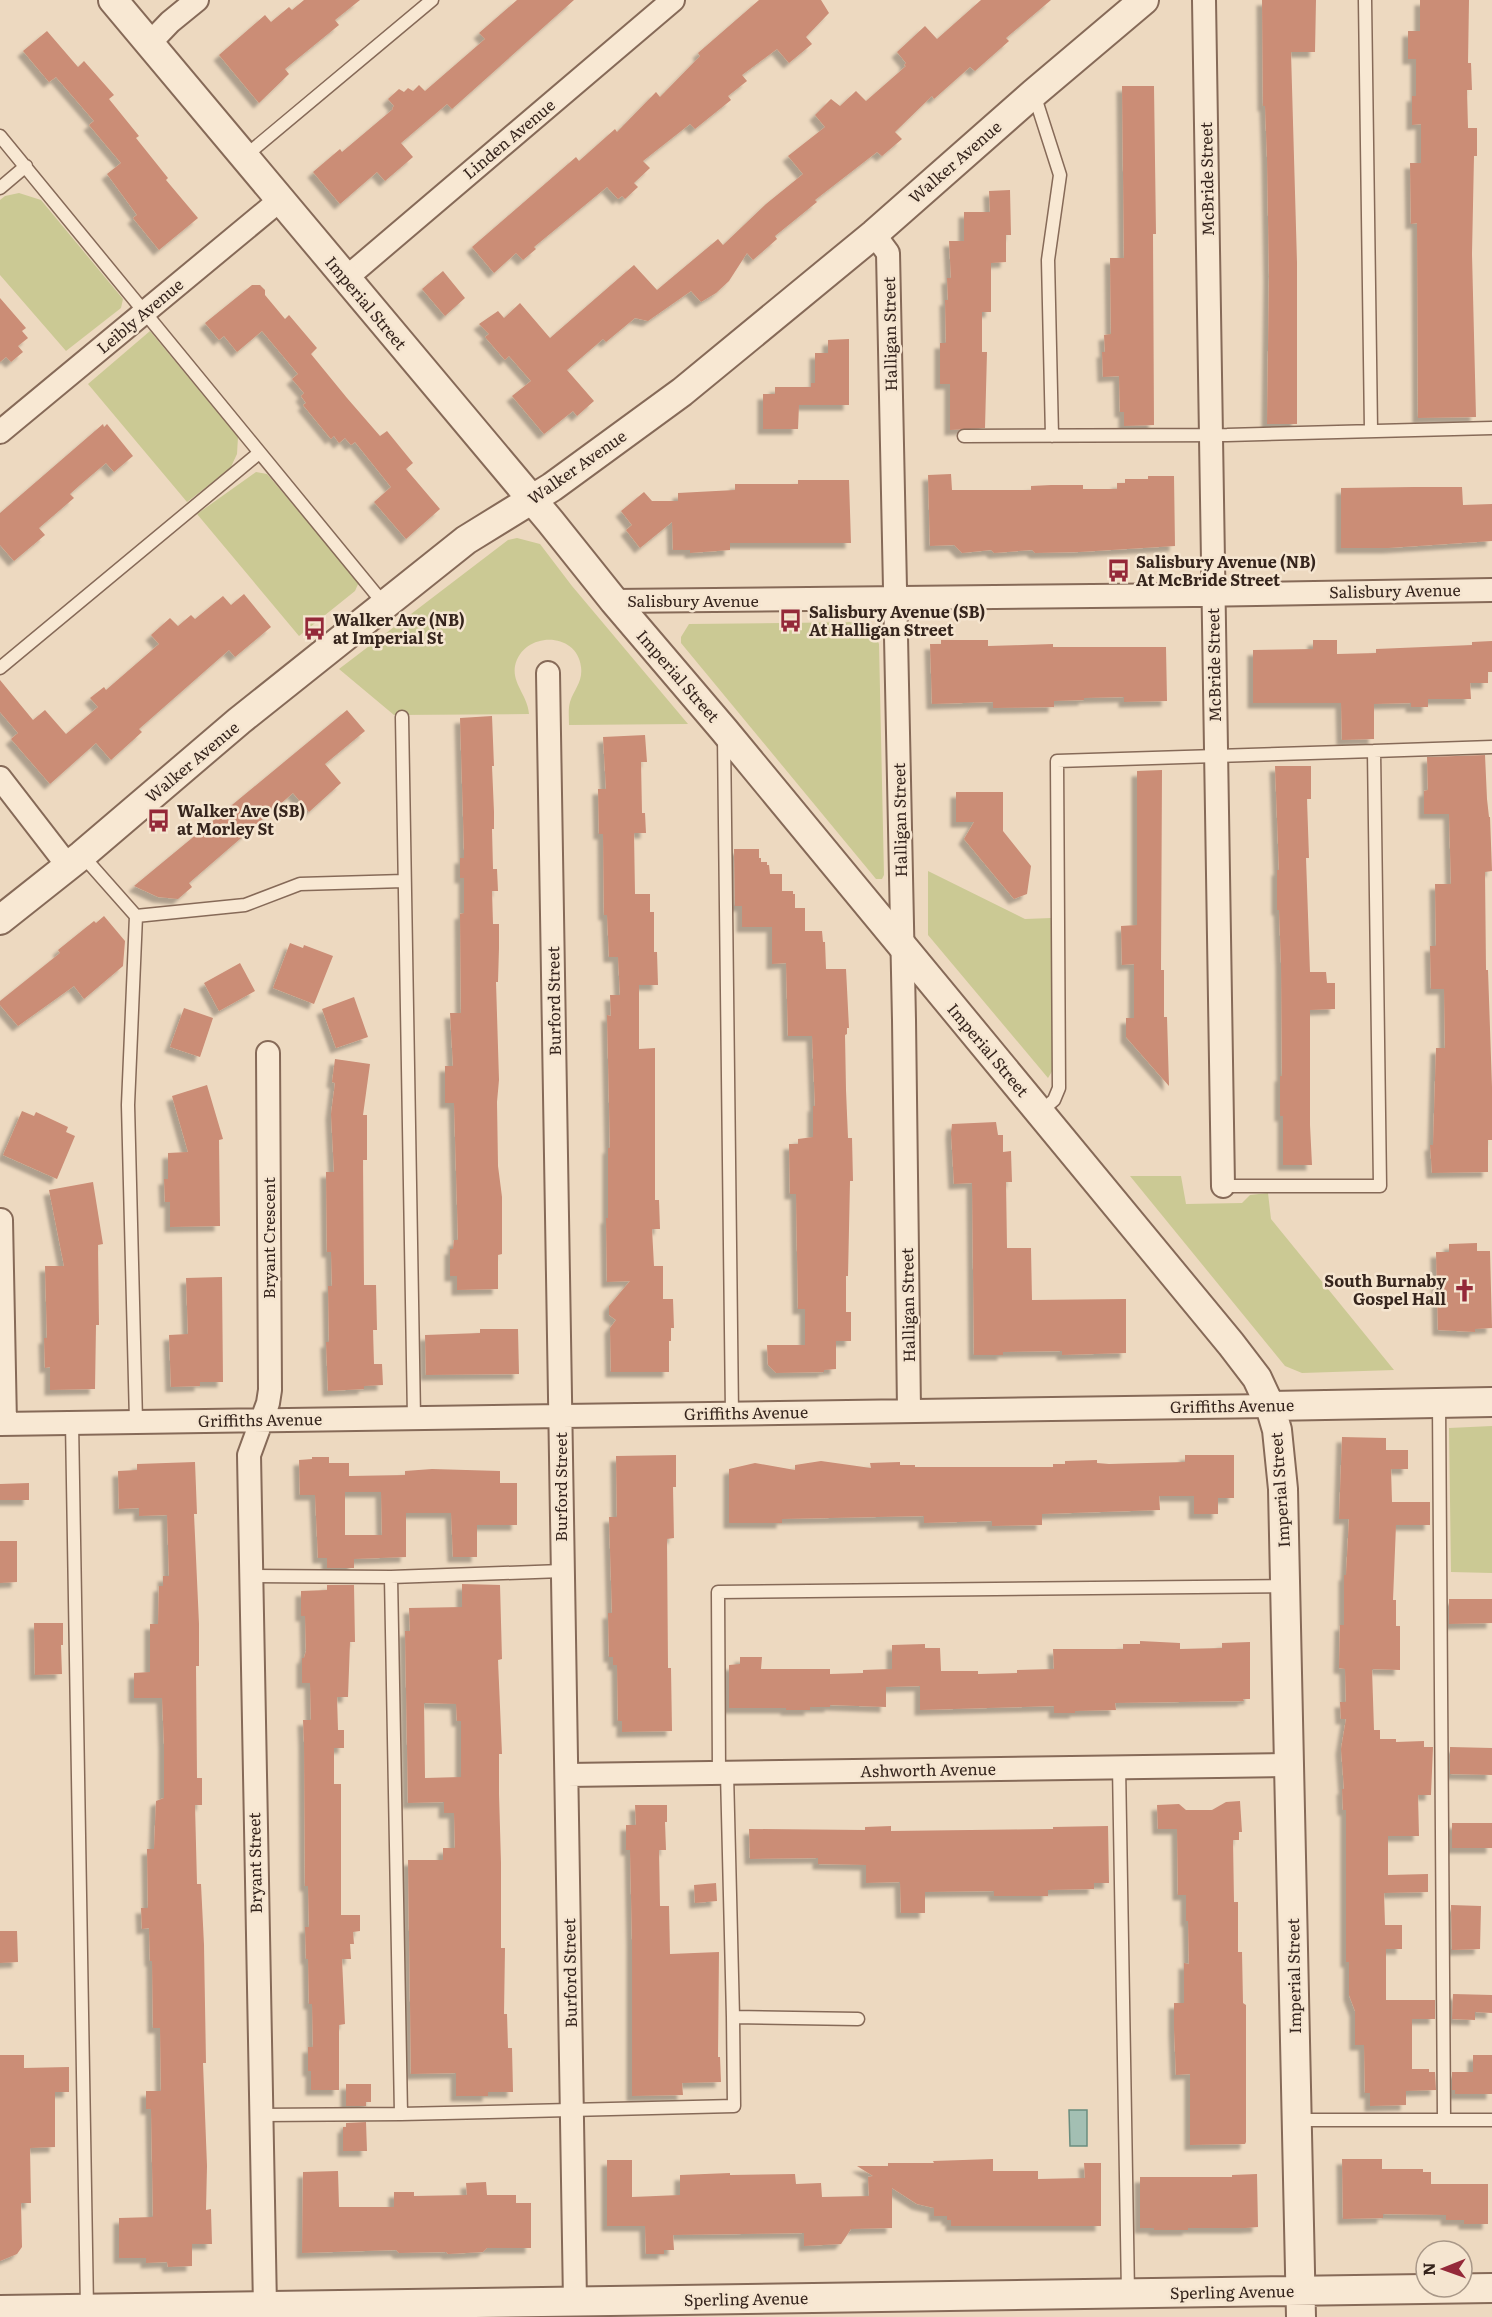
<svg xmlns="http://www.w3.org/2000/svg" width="1492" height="2317" font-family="Literata,serif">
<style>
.green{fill:#cbc994}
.water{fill:#a3bfb3;stroke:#6a8d7f;stroke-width:1.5}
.building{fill:#cb8d76;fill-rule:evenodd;filter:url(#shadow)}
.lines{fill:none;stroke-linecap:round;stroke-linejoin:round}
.service-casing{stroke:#866a58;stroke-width:15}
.minor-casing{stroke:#866a58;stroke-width:26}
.tertiary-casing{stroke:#866a58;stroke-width:32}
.service{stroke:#f8e8d3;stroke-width:12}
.minor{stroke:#f8e8d3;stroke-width:22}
.tertiary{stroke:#f8e8d3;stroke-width:28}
.labels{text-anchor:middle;stroke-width:5;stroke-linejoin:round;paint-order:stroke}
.street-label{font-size:16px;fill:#36251d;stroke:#f5e5d0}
.poi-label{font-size:16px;font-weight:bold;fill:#36251d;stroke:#f5e5d0;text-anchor:start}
</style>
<defs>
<filter id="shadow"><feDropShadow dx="-5.5" dy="5.5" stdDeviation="1.5" flood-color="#0004"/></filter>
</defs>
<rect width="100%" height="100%" fill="#edd9c0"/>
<!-- green -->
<path class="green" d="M19 193 41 200 123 299 121 308 66 351 0 275V200L5 196Z
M150 331 238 437 237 454 230 469 187 502 88 384Z
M256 472 267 474 359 582 355 591 299 636 197 514Z
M517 538 540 544 572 586 688 724 569 725C569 717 568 709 570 702 574 689 583 682 581 667 577 631 523 631 515 666 512 684 528 696 529 714L394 715 339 669 508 540Z
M863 622 874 633 879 644 884 875 882 879H876L681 643V637L689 624Z
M928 871 1025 919 1051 918 1054 1068 1048 1078 928 935Z
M1130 1176H1181L1186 1204 1242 1203 1250 1195 1268 1193 1271 1219 1394 1370 1302 1373 1285 1366Z
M1492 1426V1573L1451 1572 1449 1428Z"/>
<!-- water -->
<path class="water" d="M1069 2110H1087V2146H1070Z"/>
<!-- building -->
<path class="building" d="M304 0H360L335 20 339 25 285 69 289 74 259 103 219 55 265 15 271 22 289 7 292 10Z
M517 0H574L452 109 447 104 401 143 413 157 385 181 377 172 340 204 313 172 340 149 342 152 393 109 392 108 394 106 388 99 399 89 404 92 408 88 413 91 419 85 425 91 485 39 479 33Z
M759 0H821L829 13 806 37 812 44 789 63 777 49 742 75 747 81 728 96 731 100 695 129 690 124 643 161 650 168 634 183 638 187 625 199 622 196 618 199 607 187 534 247 536 249 523 260 516 253 494 273 472 247 576 157 579 161 615 129 617 132 656 92 660 97 700 56 698 53Z
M981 0H1051L1006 38 1009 41 975 71 970 67 934 99 932 96 895 132 902 139 882 156 877 152 815 200 817 202 775 236 777 239 753 260 747 253 729 281 716 293 701 302 691 291 648 321 635 318 606 342 603 339 567 370 594 401 577 416 573 411 544 434 512 396 531 381 509 356 505 360 485 337 489 334 479 324 498 311 504 318 520 303 550 338 634 265 657 290 718 239 723 245 766 204 803 174 788 156 825 127 815 115 831 99 840 106 856 91 866 101 906 66 904 65 906 63 897 52 925 26 937 39Z
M1262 0H1316L1315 52H1291L1297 263V424H1267L1269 276 1267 157 1265 106H1263Z
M1420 0H1469L1468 63H1471L1472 90H1467L1468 128H1477V156H1474L1472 254 1476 417 1418 418 1417 223 1411 224 1410 163H1421V124L1412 125V96H1416V59H1408V31H1420Z
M47 31 78 67 84 61 114 95 109 99 139 136 136 138 168 178 166 180 198 218 159 250 133 218 137 215 107 174 121 163 89 125 94 121 56 77 49 82 23 51Z
M1122 86H1154L1156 234H1153L1154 425 1124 426V412H1120L1119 376 1103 377 1102 352H1105L1104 335 1111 334 1110 258H1124Z
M1010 190 1011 235H1006V262L991 263V312H982V352H987L985 428 950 430V384H940V343H946L945 300H948L947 278H951L949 241H964V212H990L989 191Z
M443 271 465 298 445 316 422 289Z
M252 285H260L265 290V295L285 319 289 315 317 348 311 354 347 398 380 436 387 431 413 463 406 469 440 509 406 539 374 502 391 487 355 442 351 445 345 438 339 443 334 436 331 439 303 405 306 403 301 396 304 393 292 379 298 374 262 331 237 352 224 336 219 340 205 323Z
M0 298 26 328 22 331 28 338 18 346 23 352 11 362 6 357 0 362Z
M849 339V405H799L798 429H763V394H775V387H811V383H815V353H828V340Z
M103 424 104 427 107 424 133 456 114 472 106 463 80 485 70 494 74 498 39 528 45 535 14 561 0 545V513Z
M951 474 952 490H1031V486L1051 485H1083V489H1117V483H1125V479H1148V476H1174L1175 546 1079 552 1035 553 1032 550 994 553 991 550 962 553 954 545 930 546 928 475Z
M798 480H849L851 543H730V550L690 553V550H673L672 522 640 548 626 530 632 525 621 511 644 492 652 501H678V493L735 490V484H798Z
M1414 487H1462L1463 505 1492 504V541L1388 548H1341V488Z
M244 594 271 627 235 657 229 650 139 729 142 732 111 760 96 743 50 784 11 739 18 733 0 712V680L33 720 45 710 66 734 98 707 90 698 104 687 106 690 159 644 151 635 170 618 178 626 191 615 195 619 223 596 231 605Z
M941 640H988V646L1053 644V647H1166L1167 701 1124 702V697L1084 698V700L1054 701V707L993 708V702L932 704 930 644H941Z
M1313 640H1337V654L1376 653V649L1472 645V642L1492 641V672H1488V683H1470L1471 699H1428V707H1411V703L1374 704V739L1342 740 1341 703H1253V650L1313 649Z
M347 710 365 731 325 764 341 783 309 812 293 793 189 883 192 887 178 899 158 897 134 886Z
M492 716 494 766H492L494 812V829H492L493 869H497L498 891H492L493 924H499V948L498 982H496L499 1080 497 1102 498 1166 502 1197V1254L498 1255V1289L457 1290V1276H450V1249H453L454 1240H458L454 1103H445V1066H453L450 1013H461L460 914 464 913V878H460V858H464V850L460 718Z
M645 735 647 762H641L642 813H645L646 833H634L635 894H650V912H654V952H657L658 985H639V1049L655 1048V1200H659L660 1229H652L654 1266H663V1299H673L674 1328H671V1341H669V1372H611L610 1328 616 1320 609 1315V1306L630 1281 607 1282 606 1218H608V1148H610L607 1015 611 1016 610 995H620L618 957H609L607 915H604L603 834H599L598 789H606L603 737Z
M1485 755 1487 799 1489 817H1490L1492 871 1485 872 1486 970H1488L1492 1087V1140H1488V1172L1432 1173 1430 1145H1433L1436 1048H1445L1444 989H1431L1430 946H1436L1435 884H1451L1449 814H1424V791L1428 790 1427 757Z
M1275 766H1311V799H1307L1309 858H1306L1310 972H1326L1327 983H1335V1009L1310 1010V1125L1312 1165H1283V1116H1280V1076H1282L1281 963 1279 910H1277V870H1279Z
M1162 770 1161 970H1164V1017H1167L1169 1086 1126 1037V1018H1134V964L1122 965 1121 926 1137 925V771Z
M956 792H1003V831L1031 866 1027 894 1014 899 964 839 974 822H956Z
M734 849H759V858H761V862H767V865H769L770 874H782V891H793V894H795V908H805V931H822L823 942H825L826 969H846L849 1028H847V1034L845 1035 846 1090 848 1138H852L853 1181H850L848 1276H846V1312H851V1341H836V1369L824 1370V1372L776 1373 768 1365 767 1345H805V1309H798L796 1194H790L789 1144H798V1139L813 1137V1106H815L812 1036H788L786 963 772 964V927H742V906H735Z
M104 916 125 941 123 966 84 999 74 986 18 1026 0 1005V1001L60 953 58 950 94 921 96 923Z
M290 943 303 948 304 945 333 956 314 1004 273 988Z
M240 963 255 991 219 1011 204 983Z
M354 997 368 1037 336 1048 322 1009Z
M184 1008 213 1018 200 1057 170 1047Z
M335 1059 370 1064 363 1115H367V1160H363L364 1285H376L377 1330H373L374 1364H382L383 1385 364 1386V1389L328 1391 326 1342H329L328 1286H332L331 1252H327L326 1172H334L331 1114 335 1083 332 1082Z
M207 1085 223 1139 219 1140 220 1226 170 1227V1202H165L164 1179H168V1153L188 1152 172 1096Z
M22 1111 34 1116 36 1112 68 1127 66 1132 75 1136 57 1179 3 1155Z
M996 1122 998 1135H1003V1152L1011 1151 1012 1182H1006L1007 1248H1031L1032 1300 1126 1299V1353L1062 1355V1351L1003 1352V1355H974L972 1183 954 1184 951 1133 952 1124Z
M93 1182 103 1244 98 1245 99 1325H96L95 1389 50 1390V1367L45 1368 44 1338H47L45 1266H64L49 1190Z
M1477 1243V1251H1490L1492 1328 1475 1329V1332L1438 1330 1436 1252H1449V1244Z
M222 1277 223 1382H200V1386L171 1387 169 1335 188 1334 186 1278Z
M480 1329H518L519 1374 426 1375 425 1335 480 1333Z
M1342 1437 1386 1438V1450H1408V1469H1391L1392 1502H1430V1525H1396L1393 1600H1396V1626H1400V1670L1372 1669 1374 1730H1380V1739H1396V1742L1424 1741V1747H1433L1431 1795H1418L1419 1836H1388V1875L1428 1874V1892L1384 1893 1385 1925H1402V1949H1386V2000H1435V2019H1412V2069H1429V2072H1435L1436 2090 1406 2091V2105L1370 2106V2093H1365L1364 2045H1355V2011L1349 1995V1962H1346V1810H1343L1342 1789H1344L1341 1749 1346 1719H1341L1340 1702H1346L1345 1669 1339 1668 1340 1625H1344V1575H1346L1349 1519H1339Z
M676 1455V1487H673L674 1538 667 1539 668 1668H671L672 1731 622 1732V1721H618L617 1665H613V1657H609L608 1613H612L609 1517H617L616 1456Z
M1185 1455H1234V1498H1218V1514H1194V1496H1159L1160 1510 1042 1514V1525L992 1526V1521L924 1523V1516L782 1519V1523H729V1469L755 1463 795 1470V1465L821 1461 871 1468 870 1463 900 1462V1465H915V1467H1053V1464H1065V1461L1097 1460V1463L1109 1464 1185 1462Z
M312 1457H329V1463H349V1476L405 1475V1471L432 1469 500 1471V1483H517V1525H477V1557H453L451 1513H406V1557L354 1559V1568H327V1558H318L315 1495H300L299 1460 312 1459ZM345 1492H381L382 1535H345Z
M195 1462 197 1514H194L199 1624V1666H196L197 1778H202V1805H195L197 1884H201L204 1945 206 2063H203L207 2166 206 2210 211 2209 212 2244H192V2266L168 2267 167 2262 146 2263V2258H119V2218L153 2217 151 2109H146V2091H161L160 2028H153L152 1961H150L149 1928 142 1929 141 1908H148L147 1849H154L156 1801 164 1798V1744L162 1698H134V1673L150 1672V1624H158L159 1586H163V1576H169L167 1515 139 1516V1508L119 1509 118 1471 137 1470V1464Z
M29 1483V1500H0V1484Z
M0 1541H17V1582L0 1583Z
M462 1584 500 1585 502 1659 498 1660 502 1754H499V1794L501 1863V1948H505L504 2014H507L508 2048H512L513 2092H488V2096H456V2073L411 2074 408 1860H443V1848H455L454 1813H444V1802L408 1803 405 1631H410L409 1608 462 1607ZM424 1703 456 1704 457 1721H461V1777L425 1778Z
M327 1585H354L355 1642H350L348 1697H337L338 1730H344V1748H334V1784H341V1915H360V1931L353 1932 354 1944H350L351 1959H342L345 2024 339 2025V2090H311V2071H308V2047H313L312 2004H309L308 1959H306L305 1927H309L308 1886H305L304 1742 303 1720H311L310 1683H302V1658H304L306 1651 305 1616H301V1591L327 1590Z
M1449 1599H1492V1623L1449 1624Z
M34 1623H63V1645H61L62 1674 35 1675Z
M1140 1641 1180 1643V1649L1222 1648V1643L1250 1642V1699H1243L1244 1701 1115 1703 1116 1710 1075 1711V1713H1054V1706L920 1710V1686L886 1687V1707L830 1705V1707H810V1710H786V1708H729V1665L740 1664V1657H762L761 1669H830V1674L863 1673V1670L892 1669V1645L925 1644V1648H940L941 1671H978V1674L1017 1673V1670L1054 1669 1053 1649H1123V1644H1140Z
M1450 1747 1492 1748V1775L1450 1774Z
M1240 1801 1242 1832H1239V1840H1233L1234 1902H1238V1952H1242L1243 2003 1246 2005V2142L1245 2144 1190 2145V2074L1176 2075 1174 2029V2003H1184V1963L1189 1964 1188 1921H1186V1895H1178L1177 1829H1158L1157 1805 1179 1804 1186 1810H1212L1226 1802Z
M635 1805H667V1822H665L666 1850H659L660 1906H669L670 1954 719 1952 718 2057H720L721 2082 682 2083 683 2095 632 2096V1940L630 1850H626V1825H636Z
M1452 1823H1492V1848H1452Z
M891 1826V1831L1053 1829V1827L1108 1826 1109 1883H1094V1889L1048 1890V1896H994V1891L925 1892V1913H901L900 1882 866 1883V1865L818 1864V1858L750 1859 749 1829 865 1830V1827Z
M716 1883 717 1901 695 1903 694 1885Z
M1451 1905 1481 1906 1480 1949 1452 1950Z
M0 1931H17L18 1962 0 1963Z
M1453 1994 1492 1995V2013L1475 2012V2020L1452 2019Z
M0 2055H24V2068L69 2067V2092H55V2147L30 2148 31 2203H21L22 2247 17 2254 0 2261Z
M1473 2055H1492V2094H1455V2090H1452V2072H1473Z
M346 2084H371V2102H366V2106H346Z
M366 2122 367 2151H343V2127H346V2123Z
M993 2159V2171H1038V2179L1085 2178 1084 2163H1101V2226H951V2220H947V2216H934V2208L917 2204 892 2188V2228L851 2229 841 2244 804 2246V2233L673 2235 674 2250H664V2254H646L645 2226H607V2160H632V2197L680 2195V2175L730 2173V2175L795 2174 796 2184 821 2183 822 2197 869 2196 868 2177 873 2176 857 2166H888V2163H934L933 2161Z
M1342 2159H1382V2169H1423V2172H1431V2184H1488V2224H1464V2220H1446V2215L1383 2214V2218L1343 2219Z
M338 2171 339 2207H394V2192H414V2196L467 2195 466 2183 486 2182 487 2195H516V2203H531V2248H487L483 2252 448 2254 446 2252 399 2253 396 2250 302 2253 303 2172Z
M1257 2174 1258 2227 1245 2228H1188V2230H1154V2228H1140V2177H1232V2175Z"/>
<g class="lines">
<defs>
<path id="service" d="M1365 0 1371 430
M1034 94 1060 175 1048 260 1052 436
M0 136 384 604
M244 157 432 0
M0 188 26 166
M964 436 1227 435 1492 428
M0 668 259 453
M402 717 414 1418
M724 737 732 1414
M1374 751 1492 747
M82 855 136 916
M1040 1112 1054 1100 1059 1088 1057 761 1374 751 1380 1186H1223
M1439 1403 1444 2119
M136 1421 128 1105 136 916 245 905 300 884 404 881
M72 1422 87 2309
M250 1576 391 1577 562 1571
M391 1577 401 2114
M1119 1766 1128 2293
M727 1773 733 2017 858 2019
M719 1774 718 1592 1285 1586
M259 2115 401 2114 734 2106 733 2017
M1298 2120H1492"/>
<path id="minor" d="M1204 0 1223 1186
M149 44 170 22 197 0
M874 234 888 253 904 1020 909 1410
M345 279 673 0
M0 432 280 200
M614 601 1193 595 1492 590
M548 673 575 2301
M0 778 68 866
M1 1220 5 1424
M0 1424 1270 1406
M567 1775 1289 1765
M265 2307 249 1455 268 1403 270 1390 268 1053"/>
<path id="tertiary" d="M113 0 550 521 614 601 724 730 1231 1344 1257 1378 1270 1406 1277 1430 1283 1489 1301 2317
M0 920 82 855 239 721 466 540 552 487 682 392 874 234 1034 93 1144 0
M1270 1406 1492 1402
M0 2310 1492 2288"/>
</defs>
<!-- service casing -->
<use href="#service" class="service-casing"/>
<!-- minor casing -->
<use href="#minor" class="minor-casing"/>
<!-- tertiary casing -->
<use href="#tertiary" class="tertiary-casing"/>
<!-- service -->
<use href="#service" class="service"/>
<!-- minor -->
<use href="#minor" class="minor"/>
<!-- tertiary -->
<use href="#tertiary" class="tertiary"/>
</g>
<!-- icons -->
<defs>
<symbol id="bus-bare" viewBox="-9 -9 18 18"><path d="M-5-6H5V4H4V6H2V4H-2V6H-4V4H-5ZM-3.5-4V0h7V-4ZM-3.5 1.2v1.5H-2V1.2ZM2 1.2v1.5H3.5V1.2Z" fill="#942939" stroke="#f5e5d0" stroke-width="2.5" paint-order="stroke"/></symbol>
<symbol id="church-bare" viewBox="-9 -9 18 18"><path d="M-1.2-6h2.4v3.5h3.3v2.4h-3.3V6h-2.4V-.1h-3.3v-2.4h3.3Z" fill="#942939" stroke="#f5e5d0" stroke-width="2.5" paint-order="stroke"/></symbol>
</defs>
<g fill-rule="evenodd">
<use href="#bus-bare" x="1102" y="554" width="33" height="33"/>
<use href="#bus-bare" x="774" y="604" width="33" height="33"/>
<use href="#bus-bare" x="298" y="612" width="33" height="33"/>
<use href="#bus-bare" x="142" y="804" width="33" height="33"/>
<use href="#church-bare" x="1448" y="1274" width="33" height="33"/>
</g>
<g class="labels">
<!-- street labels -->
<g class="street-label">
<text transform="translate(509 139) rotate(-40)" y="6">Linden Avenue</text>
<text transform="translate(955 162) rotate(-41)" y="6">Walker Avenue</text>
<text transform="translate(1207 179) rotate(-91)" y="6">McBride Street</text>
<text transform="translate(366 303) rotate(50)" y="6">Imperial Street</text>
<text transform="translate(140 316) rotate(-40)" y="6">Leibly Avenue</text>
<text transform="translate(890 334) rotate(-91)" y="6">Halligan Street</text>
<text transform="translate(577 467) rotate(-35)" y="6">Walker Avenue</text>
<text transform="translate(1395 591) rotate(-1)" y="6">Salisbury Avenue</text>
<text x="693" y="607">Salisbury Avenue</text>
<text transform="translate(1214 665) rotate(-91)" y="6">McBride Street</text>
<text transform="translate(678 676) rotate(49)" y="6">Imperial Street</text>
<text transform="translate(192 762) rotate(-40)" y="6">Walker Avenue</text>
<text transform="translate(900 820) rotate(-91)" y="6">Halligan Street</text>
<text transform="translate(554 1001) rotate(-91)" y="6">Burford Street</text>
<text transform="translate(988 1050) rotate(50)" y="6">Imperial Street</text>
<text transform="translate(269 1238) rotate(-90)" y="6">Bryant Crescent</text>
<text transform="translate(908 1305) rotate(-91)" y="6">Halligan Street</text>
<text transform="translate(1232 1406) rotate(-1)" y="6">Griffiths Avenue</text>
<text transform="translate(746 1413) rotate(-1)" y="6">Griffiths Avenue</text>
<text transform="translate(260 1420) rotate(-1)" y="6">Griffiths Avenue</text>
<text transform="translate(561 1487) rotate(-90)" y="6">Burford Street</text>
<text transform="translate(1280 1490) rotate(-94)" y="6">Imperial Street</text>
<text transform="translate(928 1770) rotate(-1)" y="6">Ashworth Avenue</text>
<text transform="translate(255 1863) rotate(-91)" y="6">Bryant Street</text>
<text transform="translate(570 1973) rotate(-91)" y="6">Burford Street</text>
<text transform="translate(1294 1976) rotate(-91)" y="6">Imperial Street</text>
<text transform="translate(1232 2292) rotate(-1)" y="6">Sperling Avenue</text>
<text transform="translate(746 2299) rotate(-1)" y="6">Sperling Avenue</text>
</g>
<!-- poi labels -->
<g class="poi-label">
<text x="1136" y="568">Salisbury Avenue (NB)<tspan x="1136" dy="18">At McBride Street</tspan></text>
<text x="809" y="618">Salisbury Avenue (SB)<tspan x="809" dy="18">At Halligan Street</tspan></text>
<text x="333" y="626">Walker Ave (NB)<tspan x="333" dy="18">at Imperial St</tspan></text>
<text x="177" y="817">Walker Ave (SB)<tspan x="177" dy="18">at Morley St</tspan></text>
<text x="1446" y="1287" text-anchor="end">South Burnaby<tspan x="1446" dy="18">Gospel Hall</tspan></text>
</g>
</g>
<!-- north arrow -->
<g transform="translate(1444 2269) rotate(269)"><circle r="28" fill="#f5e5d0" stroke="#a99888" stroke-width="1.5"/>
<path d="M0-4.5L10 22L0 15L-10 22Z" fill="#942939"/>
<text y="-9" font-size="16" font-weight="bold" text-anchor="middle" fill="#36251d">N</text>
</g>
</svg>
